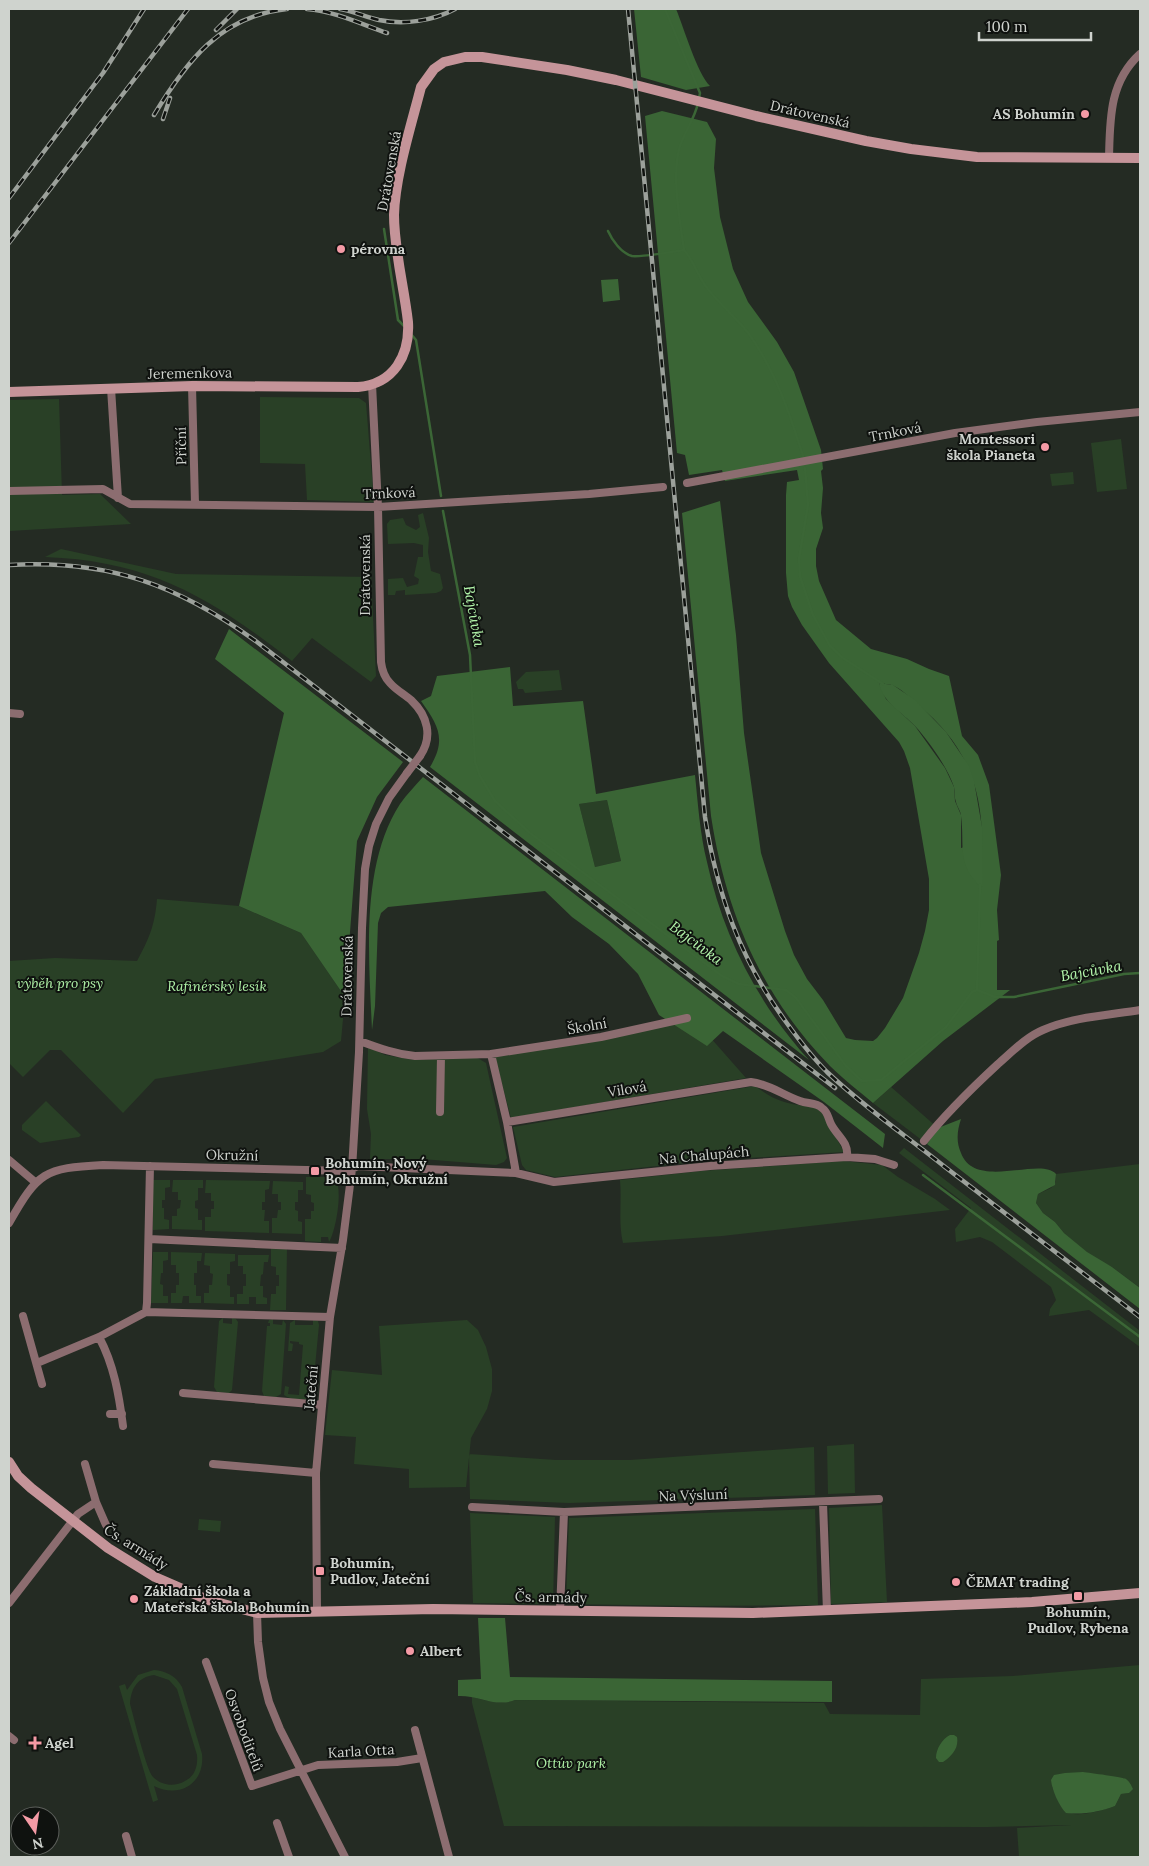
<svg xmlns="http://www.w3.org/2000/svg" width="1149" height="1866" font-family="Lora,serif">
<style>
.green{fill:#294026;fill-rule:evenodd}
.forest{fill:#3a6535;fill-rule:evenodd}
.water{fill:#3b6636}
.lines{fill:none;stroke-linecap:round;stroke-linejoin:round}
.stream{stroke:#3b6636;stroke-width:2.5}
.street{stroke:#8c6d70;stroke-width:8}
.secondary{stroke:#c59499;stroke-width:10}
.rail-casing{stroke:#9ca19b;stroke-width:4.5}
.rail{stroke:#0f120f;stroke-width:2.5;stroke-dasharray:8;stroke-linecap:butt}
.street-bridge{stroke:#8c6d70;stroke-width:8}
.poi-dot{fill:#f49aa5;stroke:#0f120f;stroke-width:2}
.labels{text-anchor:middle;stroke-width:4;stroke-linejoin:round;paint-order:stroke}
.street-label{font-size:14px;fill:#cfd3ce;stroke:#0f120f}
.poi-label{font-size:14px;font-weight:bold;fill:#cfd3ce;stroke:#0f120f;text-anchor:start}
.park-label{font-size:14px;font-style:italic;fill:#aef0a6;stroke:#0f120f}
.water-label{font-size:15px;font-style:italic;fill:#b2f4aa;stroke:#0f120f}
</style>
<rect width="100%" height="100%" fill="#242b23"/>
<!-- green -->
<path class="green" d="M260 397 359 398 366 403 374 502 307 500 305 464 260 463Z
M59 399 62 495 100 494 131 524 9 531V400Z
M1121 439 1127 489 1097 492 1091 443Z
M1073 472 1074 484 1052 486 1050 474Z
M423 513 429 538 428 552 431 571 440 574 443 588 441 591 436 593 405 595V590L396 591 395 595H388V579L403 578 407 587 418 584 419 579 414 576 418 557H423V545L414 543 388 544 387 524 390 520 403 518 406 525 416 530 420 527 418 515Z
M61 549 176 574 371 577 376 676 371 682 312 638 292 661C211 598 151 561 45 557Z
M559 670 562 690 525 693 523 689H518L516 682 526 672Z
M607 800 621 861 595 867 579 804Z
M157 899 239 906 301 933 345 997 341 1041 323 1052 155 1079 123 1113 61 1050H50L23 1077 9 1063V961L55 958 137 961C149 939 155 925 157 899Z
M694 1019 746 1078 511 1118 495 1057Z
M368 1047 385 1055 414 1060 476 1057 486 1063 507 1158 504 1162 496 1165 422 1159H370L371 1134 367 1109Z
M755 1086C776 1102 790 1105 816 1107L821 1110 844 1152 703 1161 555 1177 526 1170 522 1165 513 1127Z
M891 1087 938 1128 927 1144 873 1103Z
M46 1101 81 1135 79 1137 40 1143 22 1130V1125Z
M904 1148 1140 1331V1347L1089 1310 1049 1316 1050 1309 1056 1300 1051 1287 992 1242 980 1237 956 1242 955 1229 971 1208 899 1153Z
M843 1161 882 1165 898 1177 935 1199 950 1210 722 1236 623 1243C618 1222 622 1201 620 1180L701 1171Z
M1140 1164V1288L1112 1267 1092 1257 1064 1233 1055 1222 1043 1213 1036 1203 1038 1194 1051 1188 1056 1182V1174Z
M306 1177H334C344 1186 336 1231 329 1242L328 1237H321V1242L305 1241V1219H311V1211H314V1203L311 1202V1195L306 1194Z
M153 1180H170V1187L165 1188V1200H162V1208H164V1219L169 1220V1229L153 1230Z
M173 1180H203V1188H198V1200L195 1201V1208L198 1209V1220H202V1230L172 1229V1216H177V1209L180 1208 181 1200H178V1192H172Z
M206 1180 270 1181 269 1189 265 1190V1202H262V1210H265L264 1221H269V1233L205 1231V1217H211V1209H214V1201H211V1193H205Z
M273 1181 303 1182V1190H298V1202H295V1210L298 1211V1221L302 1222V1234L272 1233V1218H277L278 1210H281V1202H278V1194H272Z
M271 1248H287L286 1310H270L271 1294H276V1286H279V1275H276V1267L271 1266Z
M153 1252H168V1260L163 1261V1273H161L160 1284 163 1285V1296H168V1303H151Z
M171 1252 202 1253 201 1261H197V1273H194V1285H196V1296H201V1303H189V1296H183L182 1303H171V1293H176V1285H179V1273H176V1265H171Z
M205 1253 235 1254V1261L230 1262V1274H227V1285L230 1286V1297H234V1304L204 1303V1293H209V1285H212L213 1274 210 1273V1266L204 1265Z
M238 1255H269L268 1262H264L263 1274 261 1275 260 1286H263V1297L267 1298V1304H256V1297H249V1304H237V1294H243V1286H246V1274H243V1266H238Z
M223 1318V1323L232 1324V1318L236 1319 238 1322 232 1390 229 1393 217 1392 214 1387 219 1321Z
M273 1319V1324L282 1325 283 1320 286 1324 281 1394 276 1397 264 1396 262 1391 267 1326H270V1323H268L269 1320Z
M295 1320V1325H313V1320L318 1321 319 1325 312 1398C305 1401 290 1400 284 1395L285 1386 289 1387 288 1394 299 1395 303 1345 299 1344V1342L290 1341V1343L293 1344 292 1351H288L290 1323Z
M467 1320 478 1330 486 1347 492 1369V1391L487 1409 471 1438 466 1487 409 1488V1469L354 1464 356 1437 325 1435 332 1370 382 1375 379 1326Z
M854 1444 855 1493 828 1494 827 1446Z
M814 1447 815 1495 569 1503 470 1499 469 1454 556 1460H630Z
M882 1505 887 1602 831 1604 829 1508Z
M815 1509 818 1605 692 1606 566 1604 569 1518Z
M470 1513 555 1517 553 1604 473 1603Z
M199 1519 221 1521 220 1532 198 1530Z
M1140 1665V1857H1019L1017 1828 1072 1825 987 1827 504 1826 472 1703V1697C486 1700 500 1706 515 1700L824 1703 830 1714 920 1715 921 1679 1013 1676ZM1101 1775 1112 1778H1124L1129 1793 1121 1794 1115 1806C1104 1810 1075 1819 1065 1811 1061 1808 1055 1793 1052 1787Z
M154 1670C166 1671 176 1676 182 1687L202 1754C205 1783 180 1799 154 1786L158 1800 153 1802 119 1686 125 1684 127 1690 138 1675ZM154 1675 169 1680 177 1689 197 1755C198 1766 195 1776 185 1781 175 1787 162 1786 153 1777 146 1769 134 1718 130 1704 131 1688 138 1677 154 1675Z"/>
<!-- forest -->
<path class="forest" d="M634 9H676C684 28 697 73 710 86L686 90 641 77Z
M662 111 707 122 716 139 714 168 720 217 733 269 748 302 777 342 794 372 821 450 823 469 821 471 823 488 821 513 823 528 816 549V566L819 581 836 620 871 649 907 659 929 669 949 676 962 736 978 755 989 785 1001 875 997 910 999 940 997 941V990H1010L943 1041 873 1103C859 1091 843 1079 830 1066 761 995 726 913 711 816L682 513 720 501 736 635 744 733 761 853 785 931 794 955 807 979 823 1000 846 1038 855 1040 873 1041 877 1038 885 1028 903 998 919 953 925 931 929 910V879L910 768 904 751 899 742 829 663 802 625 792 607 788 596 786 573V495L787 482 799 480 797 470 725 481 722 470 689 475 685 455 677 453 645 116ZM879 683C884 684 890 684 894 686 903 690 911 699 918 705 963 741 982 784 982 841L961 848V815L955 801 954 787 945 768 915 726 886 699Z
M229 629 403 762 377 797 357 841 345 997 301 933 239 906 284 713 215 659Z
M510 667 513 706 583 701 596 794 695 775C698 804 700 834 707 862 723 936 758 1004 809 1060L430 767C447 739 438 725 421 701L431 696 437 676ZM607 800 621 861 595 867 579 804Z
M423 777 885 1134 883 1148 824 1102 723 1031 707 1046 659 1015 638 974 609 944 572 917 545 891 388 907 381 913 378 923 375 1006 372 1030C369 959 360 866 400 804 407 794 415 786 423 777Z
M961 1119C957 1131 956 1142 961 1153 975 1191 1041 1156 1056 1174L1055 1185 1038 1194 1036 1203 1043 1213 1055 1222 1064 1233 1087 1252 1112 1267 1140 1288V1309L927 1144 938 1128Z
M478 1618H505L510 1677 832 1681V1702L515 1700C496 1708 478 1695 458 1696V1680L481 1679Z"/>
<!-- water -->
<path class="water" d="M618 279 620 300 603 302 601 280Z
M879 683 893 685 915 700 946 732 969 766 974 781 982 827 983 886 981 887C956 864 965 845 961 816 961 811 957 807 956 802 954 797 955 792 954 787 948 768 928 740 915 726 902 712 883 703 879 683Z
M950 1735H954L957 1737C959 1748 952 1756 943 1762H939L936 1758C936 1749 942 1739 950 1735Z
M1083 1772C1090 1773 1123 1777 1126 1779 1130 1782 1131 1785 1133 1789L1129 1793 1121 1794 1115 1806C1099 1812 1083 1815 1066 1813 1059 1806 1052 1790 1051 1780L1054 1775 1065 1773Z"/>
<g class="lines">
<!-- stream -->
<path class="stream" d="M665 9 700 93 699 98
M384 229 398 320 404 326
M608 231C612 240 621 253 632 256 641 257 673 252 684 250 695 262 698 278 708 289 720 305 737 318 749 334 775 370 790 414 803 456
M684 250C680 221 671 174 680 146 685 131 695 118 698 103
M411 334 416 340 441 496
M805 468 808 505 799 559 800 576 813 615 830 646 843 658 883 684
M443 511 470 655 475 762 480 776 495 801 530 833 722 976 739 984 786 990 796 998 846 1066 862 1081 881 1080 946 1027 972 992 977 990 995 997H1014L1124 974 1140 973
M977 989 980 885
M923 1175 1140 1337"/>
<!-- street -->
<path class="street" d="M1109 158C1110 120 1109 82 1140 54
M372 384 378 507 381 662C382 670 384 677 390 683 396 690 404 694 411 700 428 716 433 737 420 756
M192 386 195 504
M111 388 118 498
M687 483 955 433 1037 422 1140 412
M9 491 103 489 130 504 378 507 589 494 663 487
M9 713 20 714
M360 1041C379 1048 395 1054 415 1056L491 1054 601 1037 687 1018
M491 1054 507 1122 516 1173
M440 1112 441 1056
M507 1122 751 1082C769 1084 783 1095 800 1101 808 1104 816 1102 822 1108 828 1112 828 1118 831 1124 837 1136 849 1142 847 1157
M924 1141C946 1113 972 1088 998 1064 1012 1052 1026 1037 1043 1030 1073 1017 1109 1015 1140 1010
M9 1160 35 1182
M9 1223C38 1172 44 1168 103 1165L348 1171 358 1166 516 1173 554 1182 710 1166 847 1157 875 1159 894 1165
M149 1239 342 1248
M146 1312 330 1317
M23 1316 42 1384
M99 1337C114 1365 119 1395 123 1426
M37 1363 99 1337 146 1312 147 1303 150 1166
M183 1393 322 1405
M110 1414H122
M213 1464 316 1473
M96 1502 106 1525
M823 1503 827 1611
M472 1507 564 1512 879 1499
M9 1603 78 1514 96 1502 85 1464
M317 1611 316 1473 330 1317 343 1240 352 1169 359 1052 362 928 365 869 369 846 376 824 389 798 407 773
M560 1611 564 1512
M257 1613 258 1642 263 1678 269 1702 280 1729 345 1857
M206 1662 252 1786 318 1765 397 1762 422 1758
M415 1730 449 1857
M9 1736 14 1740
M277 1823 289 1857
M126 1836 132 1857"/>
<!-- secondary -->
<path class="secondary" d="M9 392 192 386 358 387C394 384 410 355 408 322 404 287 394 249 394 215 395 176 411 126 421 87L434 69 444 62 465 57H482L567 70 616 80 756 116 866 141 911 149 977 157 1140 158
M9 1462 18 1476 31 1488 108 1548 155 1577 208 1600 257 1613 433 1609 753 1613 1032 1602 1140 1593"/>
<defs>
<path id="rail" d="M307 9C334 11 361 24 387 33
M340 9C353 11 366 17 379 20 404 25 433 21 455 9
M628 9 705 817C717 894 740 959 786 1022 799 1040 812 1057 827 1072 864 1107 906 1136 945 1167 1010 1217 1075 1267 1140 1317
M216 30 237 9
M154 115C186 62 220 16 287 9
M163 119 170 98
M9 198 103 73 144 9
M9 243 188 9
M9 565C108 559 178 585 257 642L835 1088"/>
</defs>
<!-- rail casing -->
<use href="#rail" class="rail-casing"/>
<!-- rail -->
<use href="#rail" class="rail"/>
<!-- street-bridge -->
<path class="street-bridge" d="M407 773 420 756"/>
</g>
<!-- markers -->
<g class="poi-dot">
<circle cx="1085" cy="114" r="5"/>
<circle cx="341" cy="249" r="5"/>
<circle cx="1045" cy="447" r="5"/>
<rect x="310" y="1166" width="10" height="10" rx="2.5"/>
<rect x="315" y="1566" width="10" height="10" rx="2.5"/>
<circle cx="956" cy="1582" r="5"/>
<rect x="1073" y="1591" width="10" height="10" rx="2.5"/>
<circle cx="134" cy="1599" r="5"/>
<circle cx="410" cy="1651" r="5"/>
<path d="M32.5 1735.5h5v5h5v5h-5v5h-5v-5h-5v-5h5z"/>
</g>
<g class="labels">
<!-- street labels -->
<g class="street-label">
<text transform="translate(810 114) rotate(13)" y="5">Drátovenská</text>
<text transform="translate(389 171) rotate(-80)" y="5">Drátovenská</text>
<text transform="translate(190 373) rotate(-1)" y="5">Jeremenkova</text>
<text transform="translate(895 432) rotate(-11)" y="5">Trnková</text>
<text transform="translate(181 446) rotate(-91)" y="5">Příční</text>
<text transform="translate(389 493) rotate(-2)" y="5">Trnková</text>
<text transform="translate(365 575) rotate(-90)" y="5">Drátovenská</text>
<text transform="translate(347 976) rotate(-89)" y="5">Drátovenská</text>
<text transform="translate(587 1026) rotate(-10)" y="5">Školní</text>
<text transform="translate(627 1089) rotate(-9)" y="5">Vilová</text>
<text transform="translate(232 1155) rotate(1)" y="5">Okružní</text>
<text transform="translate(704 1155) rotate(-5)" y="5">Na Chalupách</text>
<text transform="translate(311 1388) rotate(-85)" y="5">Jateční</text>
<text transform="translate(693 1495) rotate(-2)" y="5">Na Výsluní</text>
<text transform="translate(136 1547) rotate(32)" y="5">Čs. armády</text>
<text transform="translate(551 1597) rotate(1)" y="5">Čs. armády</text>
<text transform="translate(244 1730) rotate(70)" y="5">Osvoboditelů</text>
<text transform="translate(361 1751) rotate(-3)" y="5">Karla Otta</text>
</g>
<!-- poi labels -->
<g class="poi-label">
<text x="1075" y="119" text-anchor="end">AS Bohumín</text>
<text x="351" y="254">pérovna</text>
<text x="1035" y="444" text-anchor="end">Montessori<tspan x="1035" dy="16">škola Pianeta</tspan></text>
<text x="325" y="1168">Bohumín, Nový<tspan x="325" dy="16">Bohumín, Okružní</tspan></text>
<text x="330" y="1568">Bohumín,<tspan x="330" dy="16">Pudlov, Jateční</tspan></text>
<text x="966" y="1587">ČEMAT trading</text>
<text x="144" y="1596">Základní škola a<tspan x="144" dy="16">Mateřská škola Bohumín</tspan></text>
<text x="1078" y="1617" text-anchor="middle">Bohumín,<tspan x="1078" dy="16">Pudlov, Rybena</tspan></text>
<text x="420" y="1656">Albert</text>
<text x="45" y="1748">Agel</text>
</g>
<!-- park labels -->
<g class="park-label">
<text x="60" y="988">výběh pro psy</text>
<text x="217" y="991">Rafinérský lesík</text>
<text x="571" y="1768">Ottúv park</text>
</g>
<!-- water labels -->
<g class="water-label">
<text transform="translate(474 616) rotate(80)" y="5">Bajcůvka</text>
<text transform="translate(696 943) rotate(37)" y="5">Bajcůvka</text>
<text transform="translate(1091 971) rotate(-10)" y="5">Bajcůvka</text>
</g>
</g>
<!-- border -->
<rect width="1149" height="1866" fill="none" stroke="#cfd3ce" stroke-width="20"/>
<!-- north arrow -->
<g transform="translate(35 1831) rotate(167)"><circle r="24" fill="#0f120f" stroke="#5c5f5b"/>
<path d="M0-4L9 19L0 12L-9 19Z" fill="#f49aa5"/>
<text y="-8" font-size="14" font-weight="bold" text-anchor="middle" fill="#cfd3ce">N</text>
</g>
<!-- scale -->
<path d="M979 32v8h112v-8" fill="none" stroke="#cfd3ce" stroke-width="2.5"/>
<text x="986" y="32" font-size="15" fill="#cfd3ce" stroke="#0f120f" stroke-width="4" paint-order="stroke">100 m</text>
</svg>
